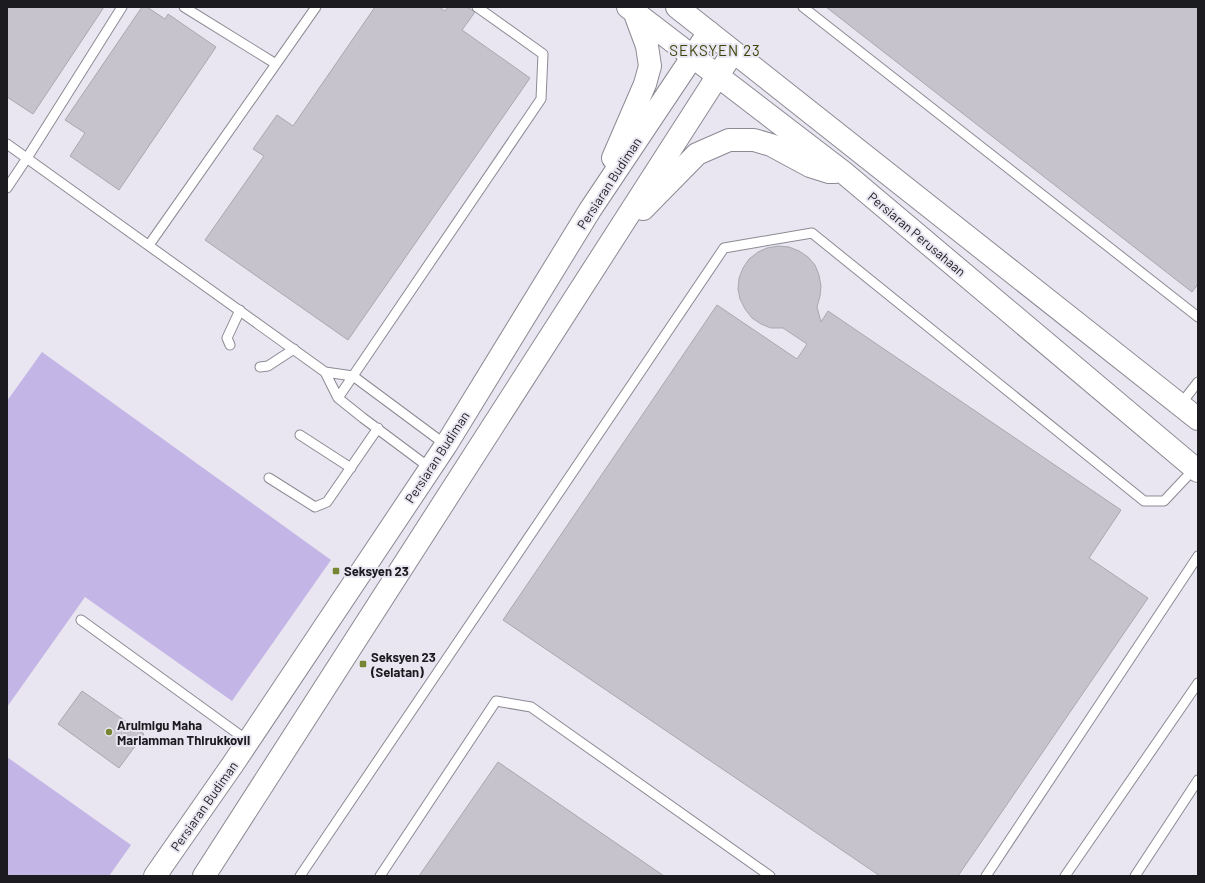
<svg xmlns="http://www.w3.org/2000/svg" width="1205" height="883" font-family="Barlow,sans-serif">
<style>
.green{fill:#c3b5e5}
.building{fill:#c6c3cd;stroke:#a9a7b0}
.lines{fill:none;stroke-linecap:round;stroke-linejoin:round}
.service-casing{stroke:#8c8a93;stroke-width:11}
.secondary-casing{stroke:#8c8a93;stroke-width:24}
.service{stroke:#fff;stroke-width:9}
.secondary{stroke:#fff;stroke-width:22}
.poi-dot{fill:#778634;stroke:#e9e6f1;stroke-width:1.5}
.labels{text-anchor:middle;stroke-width:4;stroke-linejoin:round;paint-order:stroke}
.street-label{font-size:13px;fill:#1c1b1f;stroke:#e9e6f1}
.poi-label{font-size:13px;font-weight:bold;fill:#1c1b1f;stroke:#e9e6f1;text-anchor:start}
.quarter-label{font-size:15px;letter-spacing:1px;fill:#3a4407;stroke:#e9e6f1}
</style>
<rect width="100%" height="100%" fill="#e9e6f1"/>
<!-- green -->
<path class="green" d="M42 352 331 560 232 701 85 597 7 707V401Z
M7 757 131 845 109 876H7Z"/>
<!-- building -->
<path class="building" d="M7 7H104L33 114 7 97Z
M142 7H147L165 19 168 14 216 47 119 190 70 156 85 133 65 120Z
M375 7H439L445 11 448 7H467L475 12 462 30 530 78 348 340 205 240 264 156 253 149 277 115 293 126Z
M826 7H1198V284L1192 292Z
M778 246 789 247 799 251 808 257 815 265 819 275 821 286 820 296 817 307 821 322 828 311 1121 510 1089 558 1148 598 958 876H880L503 620 717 305 797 359 807 344 783 328H771L761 324 752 318 745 309 740 299 738 289 739 278 743 268 749 259 758 252 767 248Z
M82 691 144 734 119 768 58 724Z
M498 762 664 876H419Z"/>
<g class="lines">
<defs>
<path id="service" d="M184 7 276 64
M803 7 1198 317
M7 144 325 372 353 376 446 445
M7 188 27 158 122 7
M149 245 316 7
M230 345 227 338 240 310
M260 367 268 366 294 349
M325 372 338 398 363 418 430 468
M338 398 541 99 543 54 477 7
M1180 405 1198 382
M300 435 351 468
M269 478 315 507 327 502 378 428
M81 620 248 741
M300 876 724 248 812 233 1144 501H1164L1195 468
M380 876 496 701 531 707 770 876
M986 876 1198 556
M1065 876 1198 683
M1135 876 1198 780"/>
<path id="secondary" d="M628 7 843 172 1198 471
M677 7 1198 419
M613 158 645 84 650 66 647 46 634 11
M643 209 697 154 729 140H754L771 145 810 166 829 172H835
M155 876 233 764 446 445 590 210 709 32
M204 876 733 52"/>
</defs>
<!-- service casing -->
<use href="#service" class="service-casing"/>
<!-- secondary casing -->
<use href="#secondary" class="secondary-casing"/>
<!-- service -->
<use href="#service" class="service"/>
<!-- secondary -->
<use href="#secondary" class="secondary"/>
</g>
<!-- markers -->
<g class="poi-dot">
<rect x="332" y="567" width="8" height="8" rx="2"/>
<rect x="359" y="660" width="8" height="8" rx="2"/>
<circle cx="109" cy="732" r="4"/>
</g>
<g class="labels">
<!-- street labels -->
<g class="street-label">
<text transform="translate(609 183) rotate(-57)" y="5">Persiaran Budiman</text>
<text transform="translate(917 234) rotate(40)" y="5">Persiaran Perusahaan</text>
<text transform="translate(437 457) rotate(-57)" y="5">Persiaran Budiman</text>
<text transform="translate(204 806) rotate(-55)" y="5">Persiaran Budiman</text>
</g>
<!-- poi labels -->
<g class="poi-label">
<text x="344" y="576">Seksyen 23</text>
<text x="371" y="662">Seksyen 23<tspan x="371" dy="15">(Selatan)</tspan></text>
<text x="117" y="730">Arulmigu Maha<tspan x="117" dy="15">Mariamman Thirukkovil</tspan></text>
</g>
<!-- quarter labels -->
<g class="quarter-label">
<text x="715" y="56">SEKSYEN 23</text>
</g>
</g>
<!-- border -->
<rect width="1205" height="883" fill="none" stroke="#1c1b1f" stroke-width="16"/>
</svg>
